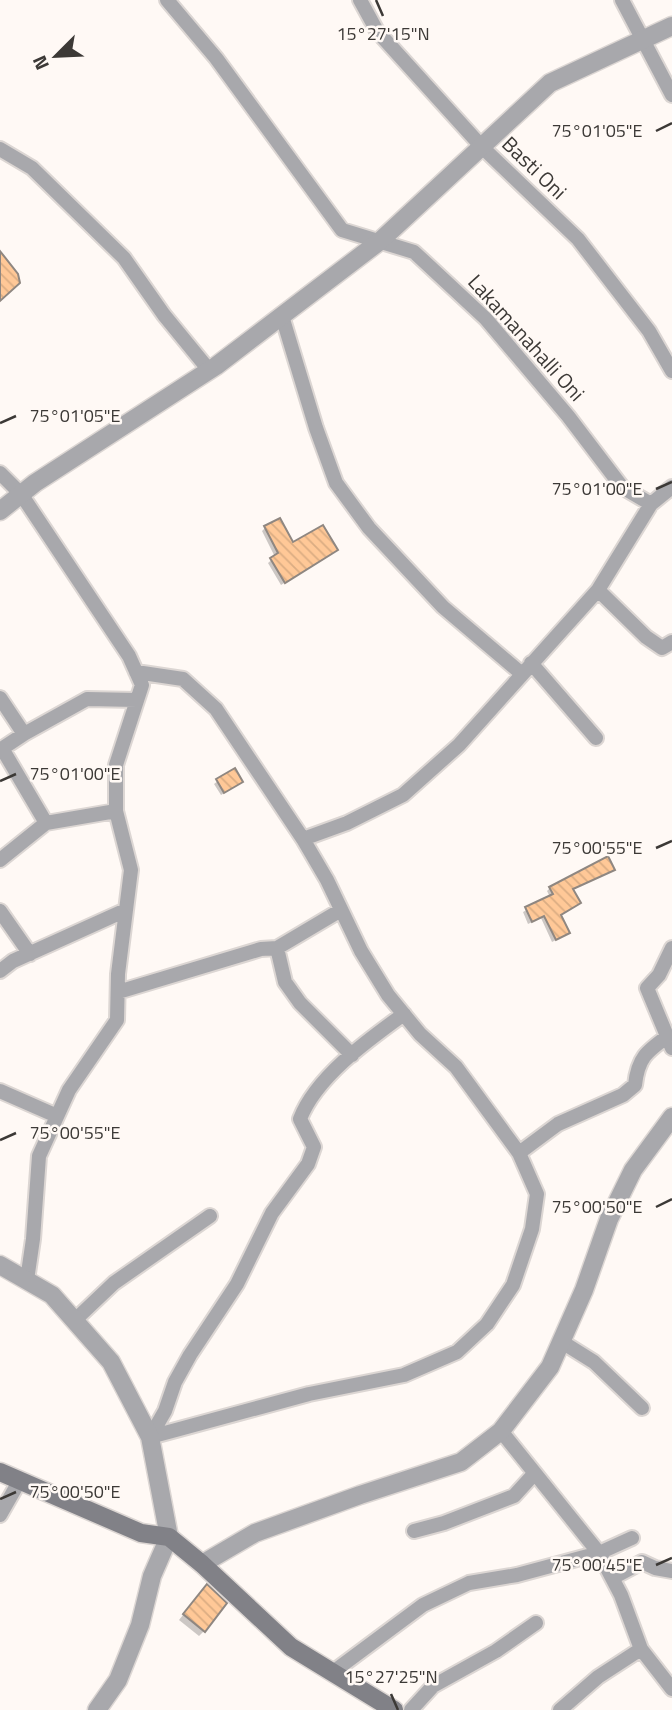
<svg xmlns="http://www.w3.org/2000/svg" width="672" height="1710" font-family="'Titillium Web',sans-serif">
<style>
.shadow{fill:#0003}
.building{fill:url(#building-back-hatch);stroke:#8f8781;stroke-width:2}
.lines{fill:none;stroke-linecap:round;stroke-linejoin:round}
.minor-casing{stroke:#dcd6d3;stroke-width:18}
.tertiary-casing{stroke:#dcd6d3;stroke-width:21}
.secondary-casing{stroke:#dcd6d3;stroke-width:21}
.minor{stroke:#a8a8ac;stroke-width:14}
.tertiary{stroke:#a8a8ac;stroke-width:18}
.secondary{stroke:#818187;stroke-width:18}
.ticks{fill:none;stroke:#3c3936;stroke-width:2.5}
.labels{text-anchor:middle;stroke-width:5;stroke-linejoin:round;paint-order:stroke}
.street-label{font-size:21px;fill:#3c3936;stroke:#fff9f5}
.ticks-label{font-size:18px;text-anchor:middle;fill:#3c3936;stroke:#fff9f5;stroke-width:5;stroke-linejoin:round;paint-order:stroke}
</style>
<defs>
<pattern id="building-back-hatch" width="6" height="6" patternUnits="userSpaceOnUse" patternTransform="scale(1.75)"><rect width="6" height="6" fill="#ffc897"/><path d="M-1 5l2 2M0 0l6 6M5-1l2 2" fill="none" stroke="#dbad83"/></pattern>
</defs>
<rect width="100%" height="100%" fill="#fff9f5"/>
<!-- shadow -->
<path class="shadow" d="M265 528 293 545 332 553 281 585 268 563 275 557 262 531Z
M218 781 238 785 221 795 214 784Z
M613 870 571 890 579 903 560 916 568 933 564 936 552 942 541 918 528 924 523 912 550 897 547 891 550 888Z
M202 1591 204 1631 199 1636 179 1620Z"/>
<!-- building -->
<path class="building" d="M0 251 18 274 20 283 0 301Z
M280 518 293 542 323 525 338 550 285 583 270 558 278 553 264 526Z
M235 768 243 782 224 793 216 779Z
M608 856 615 870 573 889 581 903 561 915 570 933 556 940 544 916 532 922 525 907 553 894 549 887Z
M207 1584 227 1603 205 1632 183 1614Z"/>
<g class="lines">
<defs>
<path id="minor" d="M167 0 216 58 342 230 414 252 486 319 568 416 622 487 651 504
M360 0 377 31 482 147 578 239 649 331 672 371
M622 0 672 95
M0 149 32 168 124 258 164 315 209 370
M282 316 316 428 336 483 369 528 443 607 522 674
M0 473 21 494 129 656 142 685 116 765V811L131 870 118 974 117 1020 69 1090 39 1156 33 1239 27 1280
M598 590 646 637 662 648 672 642
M531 663 596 738
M136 672 183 679 216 709 303 839 327 880 361 951 388 995 420 1034 456 1067 519 1153 537 1194 532 1229 513 1285 487 1324 457 1352 404 1375 309 1394 150 1437
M0 698 24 734
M0 750 24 734 87 699 137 700
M3 750 46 823
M303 839 347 823 403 795 459 745 598 590 651 504 672 487
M0 860 46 823 116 811
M0 911 30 954
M277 948 285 982 300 1003 352 1055
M672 948 659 975 647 988 672 1048
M0 971 13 961 126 910
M118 992 261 949 277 948 341 910
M0 1091 57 1116
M519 1153 558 1124 623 1095 635 1085C638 1058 646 1052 668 1036
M74 1321 114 1283 210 1216
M562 1342 594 1362 642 1408
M501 1431 599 1553 621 1595 641 1649 672 1689
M150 1437 165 1411 175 1382 190 1355 237 1284 272 1213 308 1164 314 1147 300 1119C316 1077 368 1040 404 1014
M0 1515 20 1480
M414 1531 444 1523 514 1496 534 1474
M612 1578 642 1562 655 1568 672 1571
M333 1672 423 1605 469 1583 517 1575 599 1553 632 1538
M411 1710 433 1686 496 1651 536 1623
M560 1710 598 1677 641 1649"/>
<path id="tertiary" d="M0 511 35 483 216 366 380 241 550 83 672 26
M0 1265 52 1295 111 1362 150 1437 169 1537 152 1576 140 1625 118 1680 97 1710
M202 1564 255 1533 360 1495 461 1462 501 1431 550 1367 584 1290 609 1219 633 1170 672 1117"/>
<path id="secondary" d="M0 1472 141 1533 169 1537 202 1564 291 1647 394 1710"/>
</defs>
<!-- minor casing -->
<use href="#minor" class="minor-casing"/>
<!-- tertiary casing -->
<use href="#tertiary" class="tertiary-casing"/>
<!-- secondary casing -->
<use href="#secondary" class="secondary-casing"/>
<!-- minor -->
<use href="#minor" class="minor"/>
<!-- tertiary -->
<use href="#tertiary" class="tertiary"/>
<!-- secondary -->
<use href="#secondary" class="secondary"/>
</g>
<!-- ticks -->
<path class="ticks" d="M376 0 383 16M656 131 672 123M0 423 16 416M656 489 672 482M0 781 16 774M656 848 672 841M0 1140 16 1133M656 1207 672 1199M0 1499 16 1492M656 1565 672 1558M391 1694 398 1710"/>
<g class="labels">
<!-- street labels -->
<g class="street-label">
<text transform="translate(534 168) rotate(44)" y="7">Basti Oni</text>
<text transform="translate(526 338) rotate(48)" y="7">Lakamanahalli Oni</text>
</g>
</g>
<g class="ticks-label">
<text x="383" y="40">15°27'15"N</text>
<text x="597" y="137">75°01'05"E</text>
<text x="75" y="422">75°01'05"E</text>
<text x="597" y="495">75°01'00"E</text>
<text x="75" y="780">75°01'00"E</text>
<text x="597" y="854">75°00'55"E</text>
<text x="75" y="1139">75°00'55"E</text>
<text x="597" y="1213">75°00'50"E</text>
<text x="75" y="1498">75°00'50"E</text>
<text x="597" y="1571">75°00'45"E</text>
<text x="391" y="1683">15°27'25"N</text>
</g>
<!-- north arrow -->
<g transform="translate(56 56) rotate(246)" stroke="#fff9f5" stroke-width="5" paint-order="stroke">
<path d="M0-5L12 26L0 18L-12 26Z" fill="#3c3936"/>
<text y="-10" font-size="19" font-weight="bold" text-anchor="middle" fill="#3c3936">N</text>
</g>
</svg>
